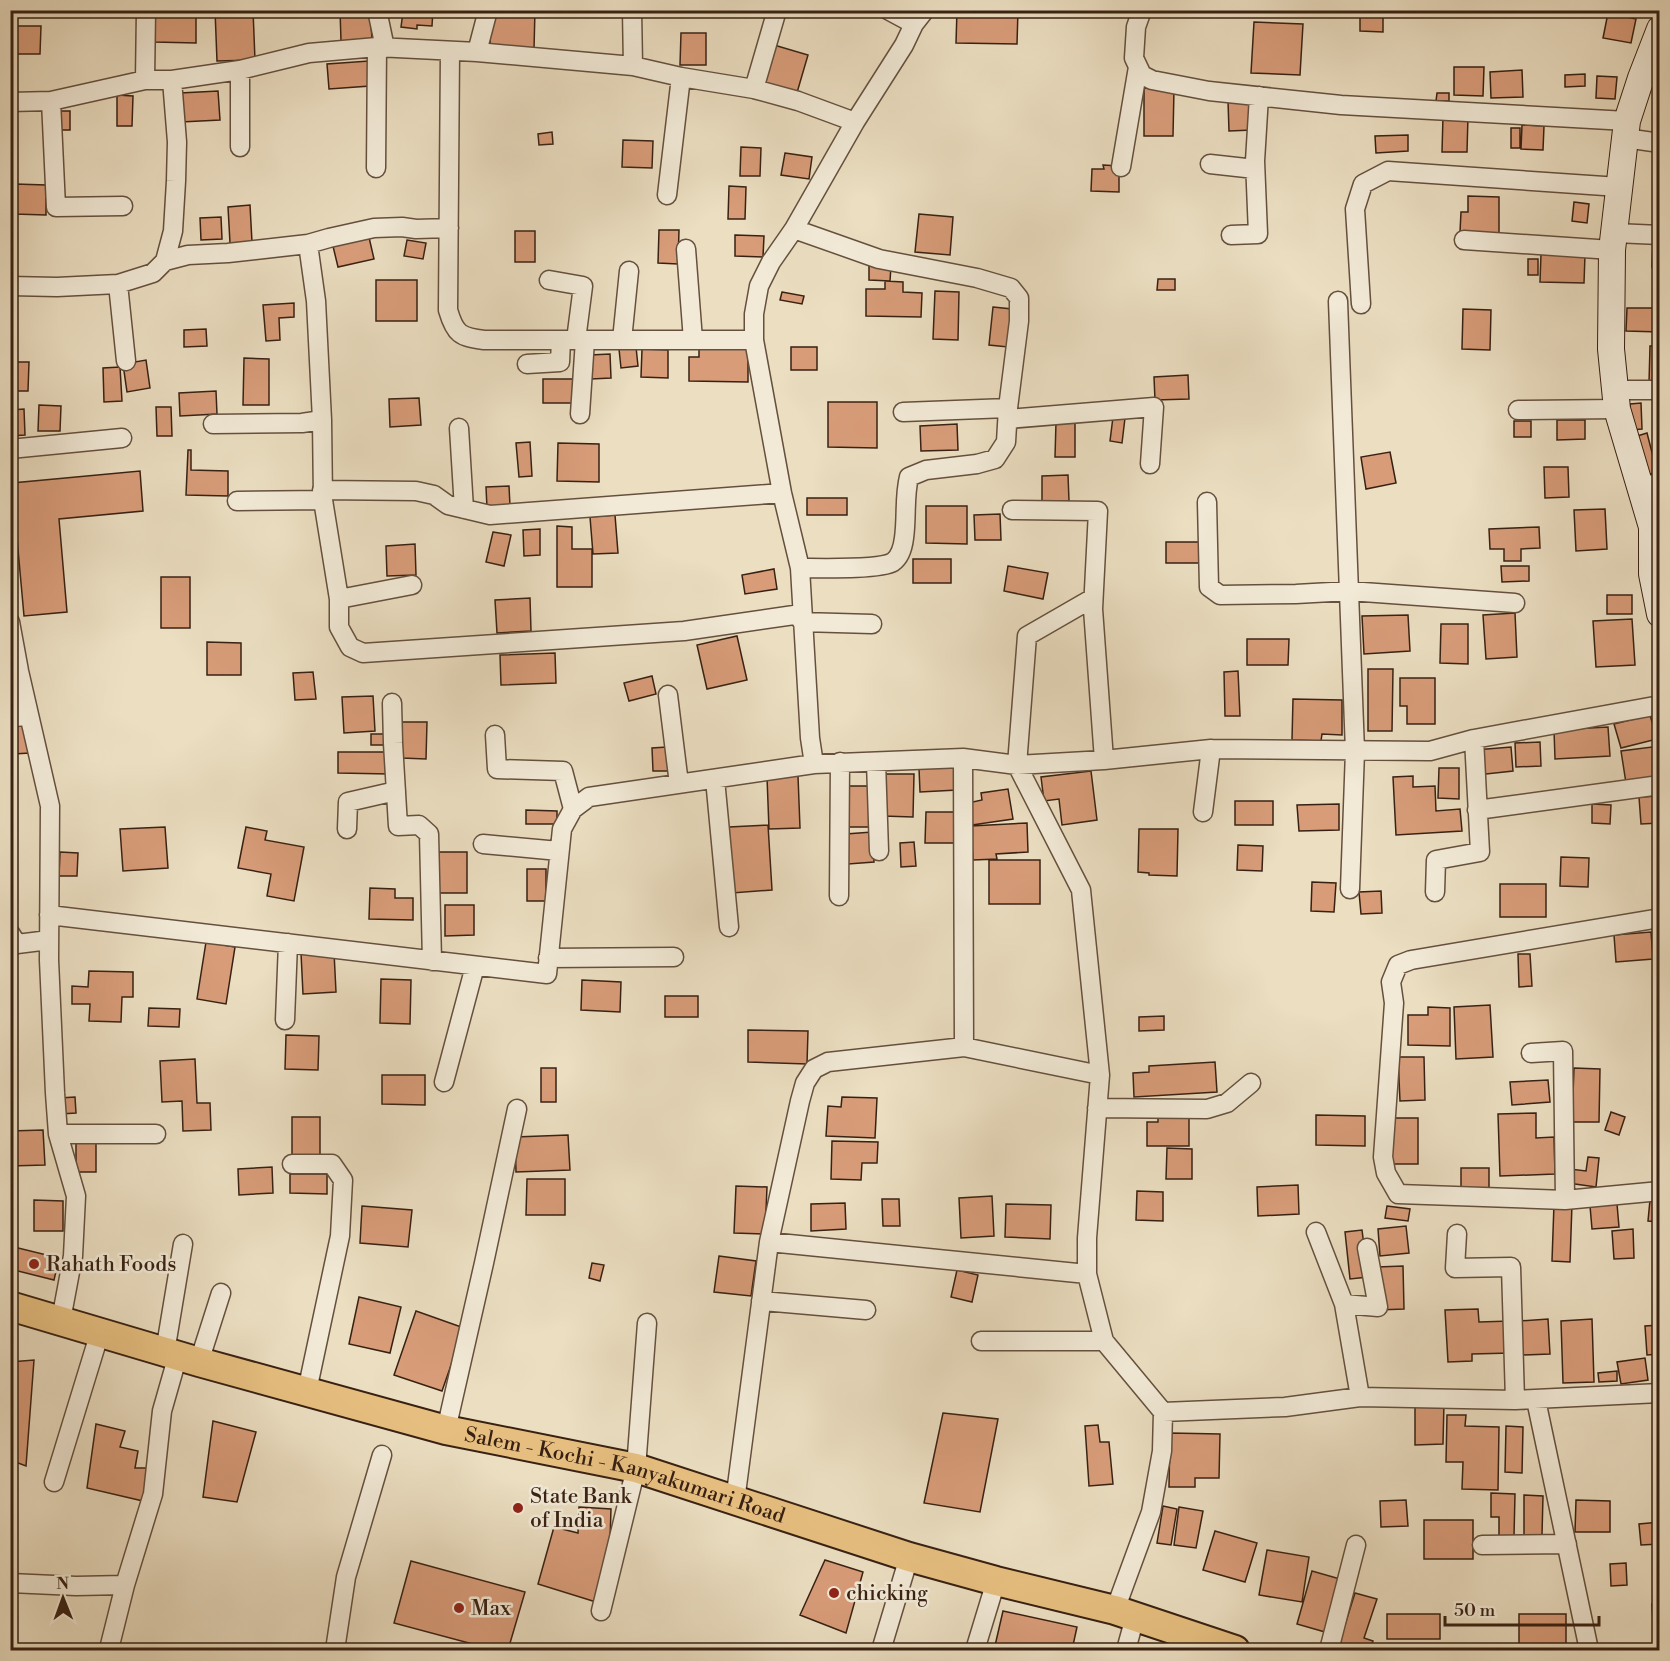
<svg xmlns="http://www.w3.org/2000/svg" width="1670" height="1661" font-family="'Libre Bodoni',serif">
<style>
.building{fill:#d89c79;stroke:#382113;stroke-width:1.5}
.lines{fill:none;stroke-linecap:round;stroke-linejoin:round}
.street-casing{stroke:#65503e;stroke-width:21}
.secondary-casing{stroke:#382113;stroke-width:28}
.primary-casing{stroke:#382113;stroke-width:32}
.street{stroke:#f2ead7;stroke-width:18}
.secondary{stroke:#f2ead7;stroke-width:26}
.primary{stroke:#e6bf80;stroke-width:28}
.poi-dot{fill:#8f2418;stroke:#f2ead7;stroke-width:2}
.labels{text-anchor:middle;stroke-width:5;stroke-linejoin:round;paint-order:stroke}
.poi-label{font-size:21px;fill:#382113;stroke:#f2ead7;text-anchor:start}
.street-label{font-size:21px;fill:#382113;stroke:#f2ead7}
</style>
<rect width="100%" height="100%" fill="#ebdec1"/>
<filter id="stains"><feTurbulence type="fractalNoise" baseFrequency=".00333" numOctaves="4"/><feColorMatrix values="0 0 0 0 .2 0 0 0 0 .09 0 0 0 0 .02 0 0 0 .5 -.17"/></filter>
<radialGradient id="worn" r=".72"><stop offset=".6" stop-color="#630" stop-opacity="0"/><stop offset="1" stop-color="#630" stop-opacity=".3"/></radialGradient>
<!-- building -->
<path class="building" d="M155 10H196V43L154 42Z
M215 10H253L255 60 217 61Z
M340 10H370L372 39 341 41Z
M414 10H433L432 26 417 25V29L401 27 403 12 414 13Z
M491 10H535L534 49 490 48Z
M737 10H771V16L737 14Z
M957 10H1018L1017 44 956 43Z
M1360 10H1383V32L1360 31Z
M1608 13 1636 19 1631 43 1603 38Z
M1254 22 1303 24 1300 75 1251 73Z
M10 26H41L40 54H10Z
M681 33H706V65H680Z
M774 45 808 55 796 96 763 87Z
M369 61 370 86 329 89 327 64Z
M1454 67H1484L1483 96 1454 95Z
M1522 70 1523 97 1491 98 1490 72Z
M1585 74V86L1565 87V75Z
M1597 76 1617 77 1615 99 1596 98Z
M1144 88 1174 89 1173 136H1144Z
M218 91 220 120 181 122 180 93Z
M1437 93H1449V101H1436Z
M117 95 133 96 132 126H117Z
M1250 99 1252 130 1229 131 1228 101Z
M56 111H70V130H56Z
M1443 116H1468L1467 152H1442Z
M1522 125 1544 126 1543 150 1521 149Z
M1511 128H1520V148H1511Z
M552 132 553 144 539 145 538 134Z
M1408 135V151L1376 153 1375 136Z
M623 140 653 141 652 168 622 167Z
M741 147 761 148 760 176H740Z
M785 153 812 157 809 179 781 175Z
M1103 165 1119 166V192L1091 191 1092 169H1104Z
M15 184 46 185V215L14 214Z
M729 186 746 187 745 219H728Z
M1468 196 1499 197V233L1460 232 1461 212H1468Z
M1574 202 1589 204 1587 223 1572 221Z
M250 205 252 242 230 243 228 207Z
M919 214 953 217 950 255 915 252Z
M221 217 222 239 201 240 200 218Z
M659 230H679L678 264 658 263Z
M515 231H535V262H515Z
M368 233 374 259 338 267 332 242Z
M735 235 764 236 763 257 735 256Z
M407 240 426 243 423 259 404 256Z
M1653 243H1660V267H1652Z
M1541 254 1585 255 1584 283 1540 282Z
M1528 259H1538V275H1528Z
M869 266H891L890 281 869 280Z
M1158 279H1175V290H1157Z
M376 280H417V321H376Z
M885 281 903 282V292L922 293 921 317 866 316V289H885Z
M935 291 959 292 958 340 933 339Z
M782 292 804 296 802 304 780 300Z
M294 303V317L279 318 280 340 266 341 263 305Z
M993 307 1012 309 1008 347 989 345Z
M1627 308H1660V332L1626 331Z
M1463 309 1491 310 1490 350 1462 349Z
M206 329 207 346 184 347V330Z
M699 346 748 347V382L689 381V357H699Z
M1650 346H1660V383H1649Z
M636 347 638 366 621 368 619 349Z
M791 347H817V370H791Z
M642 349 668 350V378L641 377Z
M610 354 611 378 591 379 590 355Z
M244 358 269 359V405H243Z
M146 360 150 388 127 392 123 364Z
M10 362H29L28 391H10Z
M120 367 122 401 104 402 103 368Z
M1188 375 1189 399 1155 400 1154 377Z
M543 379H573L572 403H543Z
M216 391 217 414 180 416 179 393Z
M419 398 421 425 390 427 389 399Z
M828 402H877V448L828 447Z
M1641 403 1642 429 1631 430 1630 404Z
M39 405 61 406 60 431H38Z
M156 407H171L172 436H157Z
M24 409 25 435 10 436V410Z
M1113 417 1125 418 1122 443 1110 441Z
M1557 420H1585V439L1557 440Z
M1514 421H1531V437H1514Z
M1056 422H1075V457H1055Z
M957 424 958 450 921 451 920 426Z
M1647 433 1657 472 1645 476 1634 437Z
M530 442 532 476 519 477 516 443Z
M558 443 599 444V482L557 481Z
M188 450H191V470L228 471V496L186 495Z
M1390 452 1396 483 1366 489 1361 457Z
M1544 467H1568L1569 497 1545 498Z
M140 471 143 511 59 519 67 612 24 616 12 483Z
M1068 475 1069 501H1042V476Z
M509 486 510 506 487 508 486 487Z
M807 498H847V515H807Z
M926 506H967V544L926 543Z
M1605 509 1607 549 1576 551 1574 510Z
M1000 514 1001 540H975L974 515Z
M615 515 618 553 593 554 590 517Z
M557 526 572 527V549H592V587H557Z
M1539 527 1540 548 1521 549V561H1504V549H1490L1489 529Z
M540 529V555L524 556 523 530Z
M493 532 511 535 504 566 486 562Z
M1166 542H1202V563H1166Z
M415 544 416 575 387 576 386 546Z
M913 559H951V583H913Z
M1008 566 1048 573 1043 599 1004 591Z
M1501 566H1529V581L1502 582Z
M774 569 777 589 745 594 742 575Z
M161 577H190V628H161Z
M1607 595H1632V614H1607Z
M530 598 531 631 497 633 495 600Z
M1515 613 1517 657 1486 659 1483 615Z
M1408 615 1410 651 1364 654 1362 616Z
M1632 619 1635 665 1596 667 1593 621Z
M1441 624H1468V664L1440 663Z
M737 636 747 680 707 689 697 645Z
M1247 639H1289L1288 665H1247Z
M207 642 241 643V675H207Z
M555 653 556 683 501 685 500 655Z
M1368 669H1393L1392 731H1368Z
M1238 671 1240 716H1225L1224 672Z
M313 672 316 699 295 700 293 673Z
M652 676 656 694 629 701 624 683Z
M1400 678H1435V724H1407V706H1400Z
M373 696 375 731 344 733 342 697Z
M1293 699 1342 700V735L1322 734 1321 741 1292 740Z
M1650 715 1657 739 1621 748 1614 724Z
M402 722H427L426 759 402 758Z
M28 725 30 753 13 754V751L10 752V726Z
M1608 727 1610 756 1555 759 1554 730Z
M371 734H386V745H371Z
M1540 742 1541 766 1516 767 1515 743Z
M1660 746V779L1626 783 1621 751Z
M667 747 668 771H653L652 748Z
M1511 747 1513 771 1477 775 1475 750Z
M338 752H389V774L338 773Z
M955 766 957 790 920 792 919 768Z
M1439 768H1459V799L1438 798Z
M1091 771 1097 820 1062 825 1059 799 1044 801 1041 777Z
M883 774H914L913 817 883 816Z
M798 776 800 828 769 829 767 777Z
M1413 776V787L1435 786 1436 811 1460 809 1462 831 1396 835 1393 777Z
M848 786H871L870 827H847Z
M1008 789 1013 819 972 825 968 803 982 800 981 793Z
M1660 796V823L1641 824 1639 797Z
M1235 801H1273V825H1235Z
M1339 804V830L1299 831 1297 805Z
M1592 804 1611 805 1610 824 1592 823Z
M526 810 557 811V824H526Z
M926 812H956L955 843H925Z
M1027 823 1028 852 996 854 997 859 973 860 971 826Z
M768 825 772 890 732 893 729 827Z
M165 827 168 868 123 871 120 829Z
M246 827 267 831 265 840 304 847 294 901 267 896 271 874 238 868Z
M1139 829H1178L1177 876 1149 875V873L1138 872Z
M872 832 874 862 848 864 846 834Z
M914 842 916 866 901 867 900 843Z
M1238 845 1263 846 1262 871 1237 870Z
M60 852 78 853 77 876H59Z
M437 852H467V893H437Z
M1561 857 1589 858 1588 887 1560 886Z
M989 860H1040V904H989Z
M527 869H546V901H527Z
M1312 882 1336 883 1334 912 1311 911Z
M1500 884H1546V917H1500Z
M370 888 395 889V898H413V920L369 919Z
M1381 891 1382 913 1361 914 1359 892Z
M445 905H474V935L445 936Z
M1651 932 1653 959 1616 962 1614 935Z
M206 942 235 947 226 1004 197 999Z
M334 952 336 992 303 994 301 953Z
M1518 954H1530L1532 986 1519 987Z
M89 971 133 972V997H122L121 1022 89 1021 90 1004H72V986L88 987Z
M381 979 411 980 410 1024 380 1023Z
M582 980 621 982 620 1012 581 1010Z
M665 996H698V1017H665Z
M1490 1005 1493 1057 1456 1059 1454 1007Z
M1428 1007 1450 1008V1046L1408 1045V1015H1428Z
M149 1008 180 1009 179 1027 148 1026Z
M1164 1016V1030L1139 1031V1017Z
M748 1030 808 1031 807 1064 748 1062Z
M10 1034H13L12 1068H10Z
M286 1035 319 1036 318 1070 285 1069Z
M1398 1057H1424L1425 1100 1400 1101Z
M195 1059 197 1103H210L211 1130 183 1131 182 1101 162 1102 160 1061Z
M1215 1062 1217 1092 1134 1097 1133 1073 1149 1072V1066Z
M541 1068H556V1102H541Z
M1574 1068 1600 1069 1599 1122H1572Z
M382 1075H425V1105L382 1104Z
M1548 1080 1550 1102 1512 1105 1510 1082Z
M75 1097 76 1113 60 1114 59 1098Z
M842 1097 877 1098 875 1138 826 1136 828 1106 841 1107Z
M1158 1112H1189V1146H1147V1122H1158Z
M1611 1112 1625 1117 1619 1135 1605 1130Z
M1536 1113V1138L1554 1137 1555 1174 1500 1176 1498 1114Z
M1316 1115 1365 1116V1146L1316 1145Z
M292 1117H320V1155H292Z
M1392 1118H1418V1164H1391Z
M43 1130 45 1165 10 1166V1131Z
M568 1135 570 1170 516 1172 515 1137Z
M832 1141 878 1142 877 1163H862L861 1180 831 1179Z
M76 1142H96V1172H76Z
M1167 1148 1192 1149V1179H1166Z
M1588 1157 1599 1158 1596 1187 1568 1183 1570 1169 1586 1171Z
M272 1167 273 1193 239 1195 238 1169Z
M1461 1168H1489V1194H1461Z
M290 1174H327V1194L290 1193Z
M527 1179H565V1215H526Z
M1298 1185 1299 1214 1258 1216 1257 1187Z
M736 1186 767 1187 765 1234 734 1233Z
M1137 1191 1163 1192V1221L1136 1220Z
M992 1196 994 1236 961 1238 959 1198Z
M882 1199H899L900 1226H883Z
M34 1200 63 1201V1231H34Z
M1650 1200 1660 1201V1222L1648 1221Z
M845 1203 846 1229 811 1231V1204Z
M1006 1204 1051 1205 1050 1239 1005 1237Z
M1554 1204H1572L1570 1262 1552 1261Z
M1617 1204 1619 1227 1592 1229 1590 1206Z
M362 1206 412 1210 408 1247 360 1243Z
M1387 1206 1410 1209 1408 1221 1385 1218Z
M1406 1226 1409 1253 1380 1256 1378 1229Z
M1633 1229 1634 1258 1614 1259 1612 1231Z
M1362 1230 1368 1277 1350 1279 1345 1232Z
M10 1246 59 1258 54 1280 10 1269Z
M719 1256 756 1261 751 1296 714 1292Z
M592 1263 604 1265 600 1281 589 1278Z
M1403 1266 1404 1309 1378 1310 1377 1267Z
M957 1270 978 1275 972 1302 951 1297Z
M359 1297 401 1307 390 1353 349 1344Z
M1478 1309 1479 1322 1510 1321 1511 1353 1472 1354V1361L1448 1362 1445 1310Z
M416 1311 464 1328 442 1391 394 1375Z
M1548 1319 1550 1354 1521 1355 1519 1321Z
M1592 1319 1594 1382 1563 1383 1561 1321Z
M1660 1325V1354L1647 1355 1645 1326Z
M1645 1358 1648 1380 1621 1384 1617 1362Z
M34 1360 26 1466 10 1460V1362Z
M1617 1371V1381L1599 1382 1598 1373Z
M1415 1402H1444L1443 1444 1415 1445Z
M943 1413 998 1419 980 1512 924 1503Z
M1447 1415H1466L1465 1426 1499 1427 1498 1490 1462 1489 1463 1462H1446Z
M213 1421 256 1432 237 1502 203 1497Z
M96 1424 125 1431 120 1447 138 1451 135 1468H150L143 1501 87 1488Z
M1098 1425 1100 1442H1109L1113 1484 1089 1486 1085 1426Z
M1506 1426 1523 1427 1522 1473 1505 1472Z
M1170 1433 1220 1434 1219 1478H1195V1487H1169Z
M1491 1493 1515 1494 1514 1536H1499V1517H1491Z
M1524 1495 1543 1496 1542 1535H1524Z
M1406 1500 1408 1526 1381 1527 1380 1501Z
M1576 1500 1610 1501V1532H1575Z
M1163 1506 1177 1509 1171 1545 1157 1543Z
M579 1507 611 1509 610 1540 596 1602 538 1584 554 1527 578 1533Z
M1179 1507 1203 1511 1196 1548 1174 1545Z
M1424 1520H1473V1559H1424Z
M1660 1522V1544L1641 1545 1639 1524Z
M1215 1531 1257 1543 1245 1582 1203 1570Z
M1267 1550 1309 1557 1302 1602 1259 1595Z
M825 1560 863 1572 846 1633 800 1615Z
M411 1561 525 1592 508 1650H495L394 1623Z
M1626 1563 1627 1585 1611 1586 1610 1564Z
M1312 1571 1340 1579 1325 1632 1297 1624Z
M1355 1593 1377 1599 1364 1638 1373 1641 1370 1650H1337Z
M1660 1603V1640L1654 1641 1652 1604Z
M1003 1611 1077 1627 1072 1650H994Z
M1387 1614H1440V1639H1387Z
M1519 1614H1566V1650H1519Z
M1422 1645 1443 1649 1442 1650H1421Z"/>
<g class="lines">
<defs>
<path id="street" d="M377 10 385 48
M632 10 633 66
M888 10 914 24
M925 10 914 24 904 45 855 122 794 229 771 262 759 286 754 314V340L782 493 800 568 810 738 814 764 963 758 1017 765 1104 760 1211 749 1430 751 1474 739 1660 705
M1142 10 1136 27 1134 58 1142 75 1152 80 1209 91 1341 105 1627 121
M450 51 448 310C455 334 460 337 484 340H754
M477 52 488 10
M145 80 146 10
M754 89 777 10
M51 101 56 207 123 206
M10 102 51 101 145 80H172L240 70 309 53 377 47 477 52 633 66 681 77 754 89 798 101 855 122
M1625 138 1660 143
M240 147V70
M1210 164 1255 169
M1121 167 1138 67
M376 168 377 47
M667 195 681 77
M794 229 879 259 977 278 1011 288 1019 298V321L1008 408 1006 442 995 459 977 464 926 470 909 477C904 497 907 517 904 538 903 546 900 557 893 562 880 570 818 568 800 568
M1615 233 1660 235
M1231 235 1258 234 1255 161 1259 96
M1464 240 1612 250
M308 244 316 301 322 420 323 500 339 599V627L350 647 363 653 684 631 801 614
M686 249 693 340
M165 261 188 255 228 253 308 244 329 238 374 228 402 227 416 229 449 228
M549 280 583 286 576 340
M118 284 126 361
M10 286 57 287 118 284 153 273 165 261 173 231 176 181 177 142 172 80
M1338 301 1355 751 1350 889
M1361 304 1355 209 1363 184 1388 171 1619 187
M622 340 629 271
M527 364 560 362 561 340
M1616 390H1660
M1518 410 1617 409
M903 412 1008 408
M580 414 585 340
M1008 419 1154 407 1150 464
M213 424 302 423 322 420
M459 428 464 509
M10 449 122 438
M1641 485 1660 484
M322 490 416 491 434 495 448 505 490 515 782 493
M237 501 323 500
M1207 502 1209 587 1220 595 1296 594 1349 591 1515 603
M1012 510 1098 511 1093 609 1104 760
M1093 598 1027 636 1017 765 1081 890 1100 1075 1087 1238V1274L1104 1341 1163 1412 1162 1451 1151 1512 1115 1610
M339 599 412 585
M10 622 19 671 50 806 49 960 55 1093 58 1134 76 1196 73 1256 61 1320
M802 622 872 624
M668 695 679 784
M392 703 393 743 398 826 419 825 429 834 432 961
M10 718 29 715
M495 735 497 769 563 771 573 809
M963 758 964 1047
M876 762 879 851
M715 779 729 927
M1477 810 1660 785
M1203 812 1211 749
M347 829 348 802 396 791
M483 844 559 851
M1435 892 1436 860 1480 852 1474 739
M839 896 840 762
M49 915 547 974 562 829 573 809 589 797 814 764
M1660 918 1411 960 1398 965 1391 982 1394 1003 1383 1157 1386 1173 1398 1194 1565 1200 1660 1191
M10 933 17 944 49 940
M548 958 674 957
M285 1020 288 943
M1531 1053 1563 1051 1565 1200
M444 1082 475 966
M1097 1108 1207 1109 1227 1103 1251 1083
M58 1134H156
M292 1164H332L343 1180 340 1236 307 1391
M1316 1232 1344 1304 1360 1397
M1457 1234 1455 1268 1511 1267 1515 1400
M769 1242 1087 1274
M761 1301 866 1310
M1344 1304 1378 1307 1367 1248
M981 1341H1104
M165 1352 183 1244
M199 1362 221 1293
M1536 1400 1589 1650
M1163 1412 1285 1407 1360 1397 1515 1400 1660 1393
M446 1430 484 1263 517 1109
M54 1482 100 1332
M735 1501 769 1242 800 1101 805 1083 814 1069 828 1062 964 1047 1100 1075
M1482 1545 1567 1544
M10 1583 76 1586 125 1585
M601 1611 636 1468 647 1323
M882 1647 909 1557
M109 1649 125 1585 153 1494 162 1411 178 1355
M335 1650 346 1577 382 1455
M975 1650 996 1581
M1126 1650 1135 1617
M1329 1650 1356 1545"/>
<path id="secondary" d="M1660 29 1641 78 1627 121 1612 250 1611 349 1617 409 1652 527V574L1660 614"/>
<g id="primary">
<path id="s1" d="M10 1306 199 1362 446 1430 636 1468 909 1557 996 1581 1115 1610 1235 1650"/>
</g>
</defs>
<!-- street casing -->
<use href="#street" class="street-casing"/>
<!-- secondary casing -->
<use href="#secondary" class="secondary-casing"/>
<!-- primary casing -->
<use href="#primary" class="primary-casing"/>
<!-- street -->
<use href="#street" class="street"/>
<!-- secondary -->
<use href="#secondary" class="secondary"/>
<!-- primary -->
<use href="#primary" class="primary"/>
</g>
<!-- markers -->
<g class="poi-dot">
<circle cx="34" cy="1264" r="6"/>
<circle cx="518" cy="1508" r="6"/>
<circle cx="834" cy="1593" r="6"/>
<circle cx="459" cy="1608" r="6"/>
</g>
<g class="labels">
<!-- poi labels -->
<g class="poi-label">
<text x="46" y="1271">Rahath Foods</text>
<text x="530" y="1503">State Bank<tspan x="530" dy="24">of India</tspan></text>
<text x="846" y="1600">chicking</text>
<text x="471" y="1615">Max</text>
</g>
<!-- street labels -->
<g class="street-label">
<text dy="7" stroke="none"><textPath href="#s1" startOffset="638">Salem - Kochi - Kanyakumari Road</textPath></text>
</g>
</g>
<!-- margin -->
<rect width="1670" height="1661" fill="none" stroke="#ebdec1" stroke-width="36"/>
<rect x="12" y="12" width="1646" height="1637" fill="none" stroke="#382113" stroke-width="3"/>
<rect x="18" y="18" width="1634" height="1625" fill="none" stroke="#382113" stroke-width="1.5"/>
<!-- north arrow -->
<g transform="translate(63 1598) rotate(359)" stroke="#f2ead7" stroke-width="4.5" paint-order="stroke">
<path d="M0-4.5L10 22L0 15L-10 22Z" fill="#382113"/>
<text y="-9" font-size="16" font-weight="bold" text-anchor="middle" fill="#382113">N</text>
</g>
<!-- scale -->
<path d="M1445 1616v9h154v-9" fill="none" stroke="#382113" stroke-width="3"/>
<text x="1454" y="1616" font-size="18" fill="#382113" stroke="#f2ead7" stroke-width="4.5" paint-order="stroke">50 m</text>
<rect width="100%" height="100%" filter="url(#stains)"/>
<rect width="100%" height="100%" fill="url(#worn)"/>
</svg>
